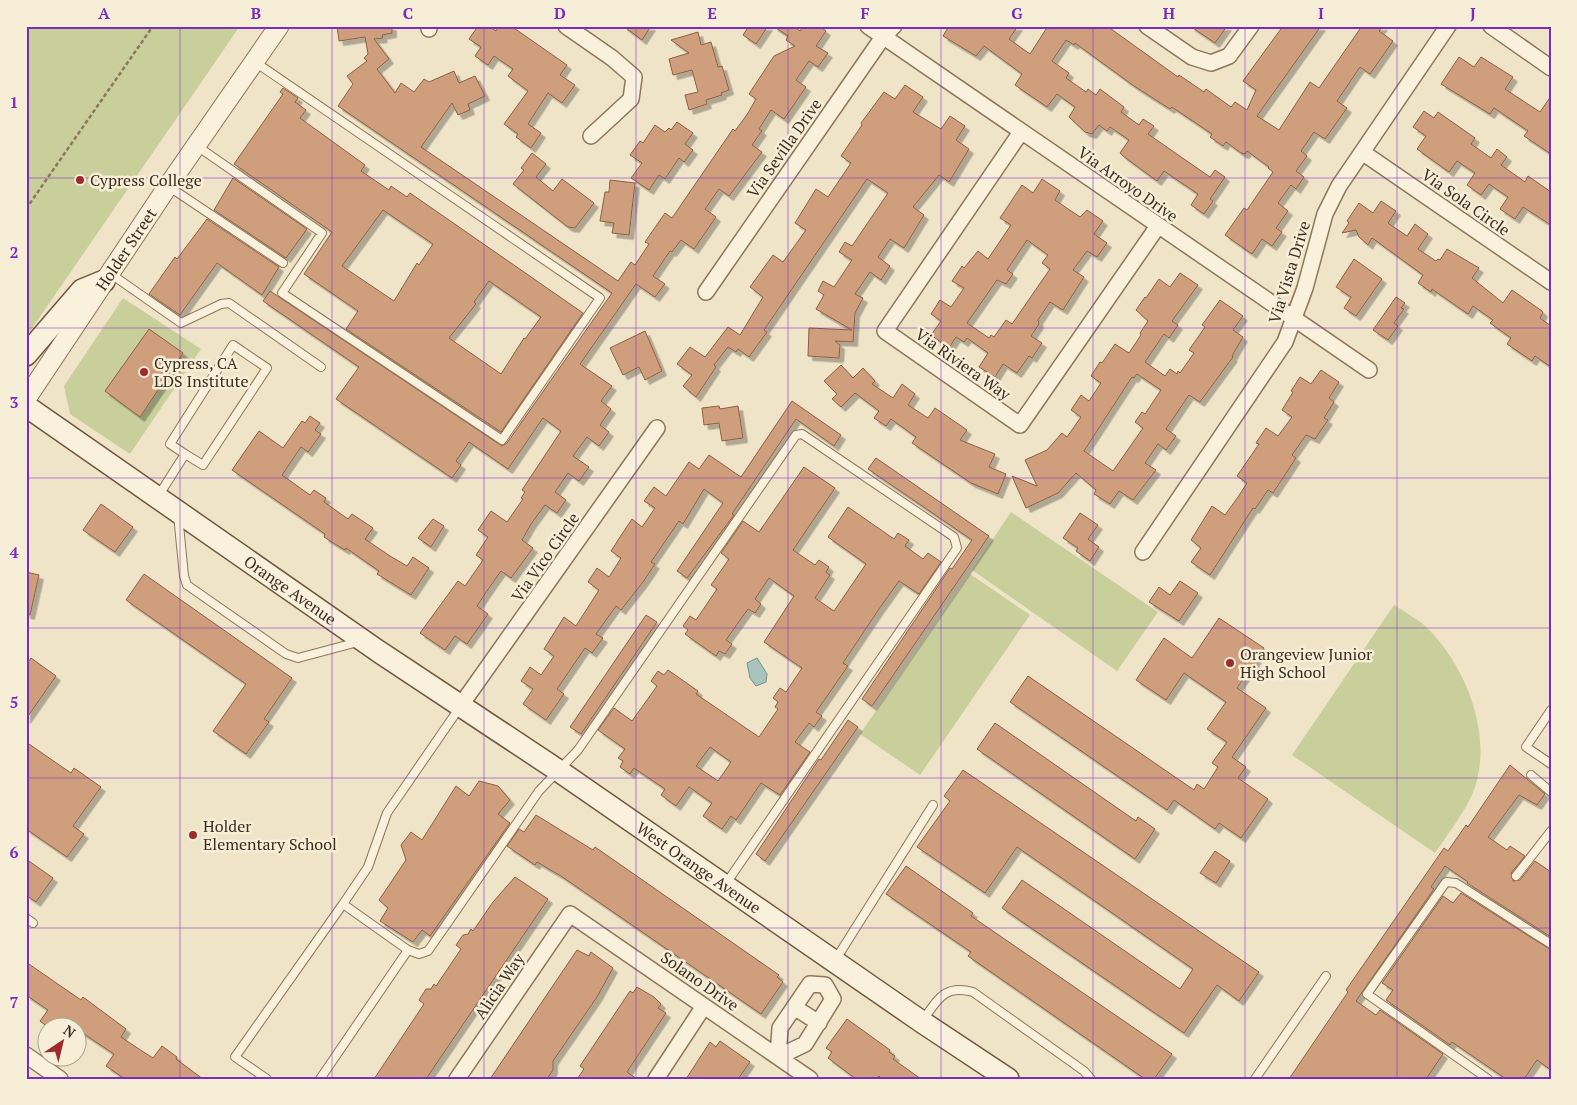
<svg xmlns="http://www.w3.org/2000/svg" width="1577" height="1105" font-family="'PT Serif',serif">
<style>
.green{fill:#c9cf9b}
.water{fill:#a9c4bc;stroke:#6f938a}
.building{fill:#cf9f7d;stroke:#8d5f41;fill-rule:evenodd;filter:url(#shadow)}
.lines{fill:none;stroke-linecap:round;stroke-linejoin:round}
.service-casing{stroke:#8d765c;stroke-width:10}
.minor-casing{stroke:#8d765c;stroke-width:18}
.tertiary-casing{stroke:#8d765c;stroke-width:21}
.secondary-casing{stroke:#6f573f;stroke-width:24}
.path{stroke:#8d765c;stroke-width:2.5;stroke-dasharray:4 2.5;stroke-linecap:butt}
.service{stroke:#faf1dc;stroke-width:8}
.minor{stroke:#faf1dc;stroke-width:15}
.tertiary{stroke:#faf1dc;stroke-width:19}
.secondary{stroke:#faf1dc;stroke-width:21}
.grid{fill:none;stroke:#7b2cbf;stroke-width:1;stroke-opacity:0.55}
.poi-dot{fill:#9e2a2b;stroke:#f7eed8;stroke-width:2}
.labels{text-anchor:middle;stroke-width:5;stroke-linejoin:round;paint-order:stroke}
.street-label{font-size:16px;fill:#3d2e20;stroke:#f7eed8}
.poi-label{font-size:16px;fill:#3d2e20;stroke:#f7eed8;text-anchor:start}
.neatline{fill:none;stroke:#7b2cbf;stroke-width:2}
.grid-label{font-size:16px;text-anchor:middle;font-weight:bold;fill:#7b2cbf}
</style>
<defs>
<filter id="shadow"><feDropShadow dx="4.5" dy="4.5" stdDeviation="0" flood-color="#0004"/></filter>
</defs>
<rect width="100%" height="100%" fill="#f0e4c8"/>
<!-- green -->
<path class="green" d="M26 26H240L26 337Z
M123 298 201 349 130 454 70 414 64 386Z
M1011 512 1158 612 1117 671 972 570Z
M970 574 1030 615 920 775 860 734Z
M1394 605C1403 611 1414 617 1423 624 1466 663 1496 739 1472 795 1462 816 1448 834 1435 853L1292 755Z"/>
<!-- water -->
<path class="water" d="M757 658 767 674 766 682 756 686 750 678 747 663Z"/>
<!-- building -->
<path class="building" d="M337 26H392V33L382 35 383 38 374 39 389 59 377 69 395 93 401 83 414 92 424 79 429 82 454 71 459 83 475 76 485 96 468 104 470 110 458 115 452 103 421 147 618 281 631 262 635 265 649 244 645 242 665 213 672 218 733 129 735 131 748 113 756 99 749 94 774 56 795 46 786 40 788 36 773 26H794L800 31 804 26H819L826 31 816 46 828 53 818 67 809 61 796 80 806 87 784 119 771 110 759 129 762 131 752 145 762 152 729 196 719 189 705 209 716 217 694 249 681 240 672 252 670 251 653 276 665 284 655 297 636 284 580 364 612 386 601 401 611 409 600 425 609 432 599 446 587 437 573 456 589 467 579 481 568 473 555 492 566 500 557 513 545 505 531 524 522 540 533 548 511 578 501 571 487 591 477 606 488 614 467 644 455 636 445 650 420 633 458 581 465 586 483 560 476 555 488 537 478 530 491 511 507 522 523 499 521 498 525 492 522 490 561 431 543 418 508 469 469 442 456 461 461 465 452 478 336 399 359 367 263 301 270 291 502 446 507 443 612 293 338 106 353 84 347 76 367 61 364 58 368 54 365 37 339 41Z
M478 26H489L496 31 499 26H511L567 65 560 75 575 85 562 103 548 93 528 124 541 133 531 148 516 137 518 134 504 124 528 91 508 76 513 69 494 56 488 65 475 56 481 47 469 39Z
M623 26H651L642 40Z
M749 26H768L756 44 743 35Z
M949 26H1018L1009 39 1030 54 1048 26H1107L1178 77 1179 75 1204 92 1206 89 1231 107 1235 102 1247 110 1256 90 1243 81 1283 26H1321L1257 116 1279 130 1310 82 1319 88 1362 26H1383L1379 31 1393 41 1370 74 1360 67 1337 101 1347 108 1325 139 1314 132 1301 151 1307 156 1296 171 1304 177 1296 189 1291 185 1278 203 1288 211 1276 228 1282 232 1272 246 1262 239 1252 254 1225 235 1244 208 1247 210 1273 172 1268 168 1269 167 1247 151 1245 154 1241 153 1226 142 1223 146 1210 137 1212 134 1172 107 1170 109 1134 86 1075 43 1074 45 1066 40 1052 61 1069 73 1066 78 1086 92 1088 89 1096 95 1100 89 1124 107 1121 112 1139 125 1143 119 1154 126 1148 134 1210 177 1215 170 1225 177 1210 199 1213 201 1204 214 1191 205 1198 194 1164 171 1157 181 1123 156 1120 153 1129 140 1110 127 1107 131 1099 125 1092 134 1085 132 1069 117 1075 107 1057 94 1047 107 1015 85 1022 74 984 46 976 56 943 36Z
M1190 26H1227L1215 43Z
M698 32 701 45 711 42 718 67 722 66 729 90 721 93 722 95 706 100 707 104 689 110 685 95 698 92 692 70 673 75 669 59 689 53 671 40Z
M1459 57 1474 67 1481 57 1513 77 1505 89 1540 112 1551 96V154L1524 136 1528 131 1494 108 1490 114 1441 84Z
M905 85 923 97 913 112 941 129 950 116 965 126 956 140 969 149 949 182 939 175 913 207 924 215 904 248 890 239 878 257 890 266 881 280 870 272 855 294 863 298 855 313 853 342 835 341 840 345 839 358 808 356 809 328 852 330 816 309 824 295 818 291 823 281 834 287 852 260 839 252 845 242 852 246 888 193 867 179 764 330 767 332 749 357 738 349 736 352 728 347 714 365 716 367 696 397 683 386 692 375 677 364 690 347 705 357 728 327 740 335 763 297 750 287 773 255 783 262 806 230 795 223 816 189 828 197 851 163 841 156 862 125 861 123 884 92 895 99Z
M283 88 298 98 295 102 306 110 300 118 365 165 361 171 389 190 391 186 407 197 410 193 583 313 501 432 346 329 358 311 304 274 332 232 234 164 283 94 280 92ZM383 210 433 244 419 265 417 263 394 301 342 266ZM489 281 541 317 525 339 524 338 501 374 449 338 476 304 474 302Z
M1424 111 1434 118 1438 112 1475 138 1471 144 1491 158 1497 149 1507 157 1501 165 1525 182 1528 176 1551 192V225L1523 207 1515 219 1500 209 1508 197 1489 184 1481 195 1467 185 1475 173 1457 161 1449 172 1417 149 1426 136 1413 127Z
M677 122 693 133 685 144 693 150 684 162 679 158 665 179 659 175 649 190 631 178 642 163 630 155 640 141 643 143 655 125 665 132 669 128 671 130Z
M532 153 546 164 536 177 553 191 562 179 594 203 575 228 568 227 513 184 524 170 521 168Z
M233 178 307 229 286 258 214 210Z
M1042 179 1060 191 1055 200 1080 217 1087 210 1103 221 1094 234 1107 243 1097 257 1087 251 1073 270 1084 277 1063 310 1050 302 1038 320 1039 324 1031 336 1042 343 1032 358 1029 356 1017 373 1003 364 995 377 979 367 988 353 967 338 964 342 956 337 949 348 931 335 941 321 931 314 940 300 951 307 964 288 952 281 962 266 964 268 978 251 988 259 1011 225 1000 218 1022 185 1033 193ZM1027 240 1048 255 1042 263 1050 269 1012 324 1006 320 994 337 991 335 989 338 967 323 997 280 1006 284 1013 274 1007 270Z
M610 180 635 183 629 235 612 233 614 223 600 221 605 192H609Z
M1381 201 1396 211 1388 223 1407 236 1415 224 1428 234 1418 249 1436 261 1438 259 1440 260 1447 249 1479 268 1472 278 1503 303 1512 290 1542 311 1543 313 1540 318 1551 326V367L1535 356 1532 361 1507 344 1511 338 1490 323 1493 320 1473 306 1468 314 1432 289 1431 292 1418 283 1423 275 1375 240 1372 238 1368 245 1359 237 1356 230 1342 233 1349 223 1347 221 1359 203 1373 213Z
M207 219 279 267 262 295 217 263 180 315 149 294 175 257 177 259Z
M1354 259 1382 279 1356 316 1344 308 1351 297 1336 287Z
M1180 273 1198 285 1172 321 1178 325 1169 338 1164 334 1145 362 1165 376 1170 369 1177 374 1178 371 1180 373 1194 353 1189 350 1205 327 1202 325 1220 300 1243 316 1233 330 1243 337 1232 356 1233 357 1200 402 1189 395 1166 429 1176 436 1166 450 1158 444 1145 463 1156 470 1133 500 1119 491 1110 504 1094 494 1096 490 1076 473 1058 493 1026 508 1012 476 1037 486 1025 460 1047 450 1062 433 1067 437 1081 417 1071 410 1081 395 1089 401 1101 383 1091 376 1100 362 1102 363 1115 344 1129 353 1141 335 1140 333 1148 321 1136 310 1145 297 1146 298 1159 279 1170 287ZM1137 374 1161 390 1145 414 1142 412 1135 422 1143 428 1113 471 1084 451 1132 377 1134 378Z
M1396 297 1405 303 1401 308 1404 309 1394 323 1398 326 1388 340 1373 330Z
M149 329 183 353 140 417 105 391Z
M645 331 662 371 645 380 639 367 623 375 610 348Z
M841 365 853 378 863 368 875 381 872 384 893 398 902 384 915 394 908 405 928 418 935 408 967 430 960 440 995 454 989 467 1006 474 998 494 971 483 912 443 916 437 891 419 886 426 874 418 879 411 855 393 841 407 832 399 837 394 824 381Z
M1321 370 1339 382 1329 398 1334 402 1324 418 1328 420 1315 439 1306 435 1292 455 1296 458 1273 493 1268 490 1255 509 1253 508 1210 575 1191 562 1201 548 1191 540 1212 506 1225 515 1238 497 1247 483 1237 476 1259 444 1256 443 1266 428 1278 436 1292 417 1282 410 1293 392 1291 391 1300 377 1311 384Z
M792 401 841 435 834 446 796 419 732 514 734 515 687 578 677 571 723 503 704 489 683 524 679 521 651 562 655 564 643 582 621 610 616 606 596 634 603 638 592 653 585 648 557 689 564 694 546 720 523 704 533 689 521 681 530 667 541 675 554 656 544 649 564 617 576 626 599 590 588 582 597 568 609 577 621 558 611 551 622 534 632 519 642 527 655 508 644 501 654 487 666 496 689 462 699 469 709 455 741 477Z
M719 406 720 409 738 406 743 438 722 441 719 423 704 425 702 408Z
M310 416 320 423 315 430 321 434 308 452 301 447 282 475 310 495 314 490 326 498 324 502 348 519 352 514 373 528 365 539 390 556 407 566 413 557 429 568 411 595 377 574 379 571 346 548 345 550 335 544 324 537 325 534 232 470 259 431 283 448 302 421 305 423Z
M876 458 989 536 872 706 862 699 950 568 952 569 972 540 868 469Z
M804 467 835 488 793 550 815 565 819 560 829 567 826 572 830 575 815 598 834 611 866 564 828 537 848 507 894 539 898 533 909 540 905 546 923 559 928 553 941 562 919 594 899 581 879 609 843 663 848 666 816 712 822 716 814 727 809 723 795 742 810 752 780 795 761 783 736 820 731 816 722 829 703 816 712 803 689 787 676 806 661 795 665 789 634 768 630 774 620 767 623 761 618 758 625 749 598 730 614 708 632 721 657 686 651 681 658 671 664 675 668 670 698 691 696 694 759 737 778 709 775 707 778 702 773 698 780 688 786 692 802 668 764 642 794 596 769 578 755 599 761 604 755 613 748 609 726 640 732 644 725 654 719 651 716 656 685 634 688 630 683 626 690 616 696 620 717 589 711 585 729 559 721 553 743 521 759 532ZM710 747 731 762 718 781 696 766Z
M101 504 133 527 115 552 83 530Z
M1080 513 1098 525 1088 539 1099 547 1090 561 1076 551 1078 548 1063 538Z
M433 519 444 526 431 547 418 538Z
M26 572 39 575 30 615 26 614Z
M144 574 292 678 264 719 269 722 246 754 213 731 246 684 126 600Z
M1180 581 1198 593 1179 621 1149 602 1159 587 1170 595Z
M646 615 657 622 581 734 570 727Z
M1219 618 1264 648 1237 688 1266 708 1232 757 1246 767 1238 778 1268 799 1241 838 1219 823 1215 829 1174 800 1167 810 1010 702 1028 676 1194 790 1197 784 1204 789 1218 767 1212 763 1227 742 1207 729 1226 702 1184 673 1166 700 1136 680 1164 638 1192 658Z
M31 658 56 676 26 719V665Z
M848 720 858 727 765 861 756 854 819 759 821 760Z
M995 723 1136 821 1138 817 1155 829 1135 859 977 749Z
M26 742 71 773 74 768 101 787 73 826 84 834 67 857 26 829Z
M1510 765 1545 794 1537 805 1519 795 1488 837 1507 850 1510 846 1525 856 1511 873 1513 881 1520 880 1535 861 1551 872V937L1467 883 1468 882 1445 866 1431 887 1434 889 1356 1001 1376 1015 1380 1010 1443 1054 1426 1079H1289L1348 992 1346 990 1444 848 1448 851 1466 825 1468 827Z
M963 770 1259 972 1239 1001 1217 985 1184 1033 1002 908 1022 880 1180 989 1193 969 1017 847 985 893 917 847 950 801 944 796Z
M479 781 498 786 510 800 498 814 510 823 430 936 422 930 413 942 380 921 388 908 379 900 406 860 401 845 411 832 422 840 456 786 469 796Z
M536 815 593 850 595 847 779 975 777 977 783 982 761 1014 561 876 537 862 535 865 507 846 519 829 524 832Z
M1215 851 1230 861 1216 883 1200 873Z
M26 859 53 878 36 902 26 895Z
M906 866 973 913 971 916 1172 1054 1154 1079H1145L968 956 971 952 886 894Z
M515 877 548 899 426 1079H374L424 1004 419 1000 426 989H431L434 984 436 986 461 949 456 945 463 935 468 934 471 929 473 931 493 902Z
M1461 893 1551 950V1070L1537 1060 1524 1079H1506L1452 1042 1450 1045 1386 1000 1393 990 1382 983 1443 896 1453 903Z
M577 950 589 956 591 952 613 968 597 997 553 1061V1070L547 1079H490Z
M26 962 81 1000 83 997 126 1029 121 1037 142 1051 153 1058 162 1046 177 1057 176 1059 203 1079H125L106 1066 114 1054 78 1030V1028H49L40 1021 48 1010 26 995Z
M637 987 654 997 661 1004 658 1008 666 1013 627 1072 637 1079H577L584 1069 580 1066 630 991 633 993Z
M847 1019 890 1050 889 1052 895 1056 893 1059 921 1079H882L879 1076 877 1079H856L828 1058 832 1052 826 1048Z
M720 1041 750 1062 738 1079H686L710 1042 716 1047Z"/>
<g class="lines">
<defs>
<path id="service" d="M197 146 322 233 282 293 502 440 600 298 255 62
M168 186 283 263
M111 274 181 323 221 304 229 303 321 367
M159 495 185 454 203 465 267 368 233 345 170 444 185 454
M178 515 184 576 187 585 286 654 298 658 358 642
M460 707 387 813 368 867 343 904 408 950 419 954 428 951 539 791 578 750 796 435 802 434 954 537 957 548 725 885
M1551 710 1526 747 1551 764
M1531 775 1551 792
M1516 876 1551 831
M26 918 33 923
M836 959 933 805
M923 1020C938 999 945 984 973 992L1084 1071 1091 1079
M267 1079 235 1057 343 904
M320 1079 408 950
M1255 1079 1326 976
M1488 1079 1367 994 1446 882 1456 883 1551 944"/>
<path id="minor" d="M566 26 612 58 634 77 631 99 591 136
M868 26 1369 370
M1147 26 1192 57 1211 63 1229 56 1251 26
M1491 26 1551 68
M429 29V26
M1021 132 885 331 1020 425 1158 226
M1362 152 1551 282
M706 292 883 37 894 26
M1143 552 1285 342 1305 288 1325 214 1339 186 1448 26
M461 705 657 428
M794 1007 819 1023
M26 1055 60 1079
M778 1057 805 1044 833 999 825 985
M778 1057 780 1028 810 984 825 985
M457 1079 570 914 810 1079
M656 1079 704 1006"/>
<g id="tertiary">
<path id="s1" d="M26 399 168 186 279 26"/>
</g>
<g id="secondary">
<path d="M26 355 82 290 104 281"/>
<path id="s2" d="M26 406 378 651 559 771 922 1022 1008 1079"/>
</g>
</defs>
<!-- service casing -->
<use href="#service" class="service-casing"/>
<!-- minor casing -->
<use href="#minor" class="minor-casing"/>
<!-- tertiary casing -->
<use href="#tertiary" class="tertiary-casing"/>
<!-- secondary casing -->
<use href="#secondary" class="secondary-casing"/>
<!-- path -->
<path class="path" d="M26 209 153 26"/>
<!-- service -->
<use href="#service" class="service"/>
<!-- minor -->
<use href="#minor" class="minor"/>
<!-- tertiary -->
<use href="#tertiary" class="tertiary"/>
<!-- secondary -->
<use href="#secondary" class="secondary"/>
</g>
<!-- grid -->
<path class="grid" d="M180 26V1079M332 26V1079M484 26V1079M636 26V1079M788 26V1079M941 26V1079M1093 26V1079M1245 26V1079M1397 26V1079M26 178H1551M26 328H1551M26 478H1551M26 628H1551M26 778H1551M26 928H1551"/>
<!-- markers -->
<g class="poi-dot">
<circle cx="80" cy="180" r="5"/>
<circle cx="144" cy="372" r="5"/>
<circle cx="1230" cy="663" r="5"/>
<circle cx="193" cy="835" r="5"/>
</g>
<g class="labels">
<!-- street labels -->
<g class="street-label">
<text transform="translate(784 148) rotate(-55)" y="6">Via Sevilla Drive</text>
<text transform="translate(1128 184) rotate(35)" y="6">Via Arroyo Drive</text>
<text transform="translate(1466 202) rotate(35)" y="6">Via Sola Circle</text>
<text dy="6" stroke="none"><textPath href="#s1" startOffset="180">Holder Street</textPath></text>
<text transform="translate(1289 272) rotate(-73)" y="6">Via Vista Drive</text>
<text transform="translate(963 364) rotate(35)" y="6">Via Riviera Way</text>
<text transform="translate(545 557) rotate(-55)" y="6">Via Vico Circle</text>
<text dy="6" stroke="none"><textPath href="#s2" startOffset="322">Orange Avenue</textPath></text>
<text dy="6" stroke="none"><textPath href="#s2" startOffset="816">West Orange Avenue</textPath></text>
<text transform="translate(700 981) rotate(35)" y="6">Solano Drive</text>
<text transform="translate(499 986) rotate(-56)" y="6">Alicia Way</text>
</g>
<!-- poi labels -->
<g class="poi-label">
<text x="90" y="186">Cypress College</text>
<text x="154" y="369">Cypress, CA<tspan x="154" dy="18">LDS Institute</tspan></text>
<text x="1240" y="660">Orangeview Junior<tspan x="1240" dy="18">High School</tspan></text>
<text x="203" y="832">Holder<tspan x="203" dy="18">Elementary School</tspan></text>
</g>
</g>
<!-- border -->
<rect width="1577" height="1105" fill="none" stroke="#f7eed8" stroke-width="55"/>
<!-- north arrow -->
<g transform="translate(62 1042) rotate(35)"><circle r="24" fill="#f7eed8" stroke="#ada18e"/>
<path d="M0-4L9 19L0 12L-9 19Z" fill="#9e2a2b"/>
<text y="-8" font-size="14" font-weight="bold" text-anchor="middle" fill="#3d2e20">N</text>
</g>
<rect x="28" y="28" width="1522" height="1050" class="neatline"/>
<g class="grid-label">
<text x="104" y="19">A</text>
<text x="256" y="19">B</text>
<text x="408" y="19">C</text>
<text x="560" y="19">D</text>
<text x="712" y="19">E</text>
<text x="865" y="19">F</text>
<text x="1017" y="19">G</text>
<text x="1169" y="19">H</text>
<text x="1321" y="19">I</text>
<text x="1473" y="19">J</text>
<text x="14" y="108">1</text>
<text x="14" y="258">2</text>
<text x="14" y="408">3</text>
<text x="14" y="558">4</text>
<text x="14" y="708">5</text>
<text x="14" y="858">6</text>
<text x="14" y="1008">7</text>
</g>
</svg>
